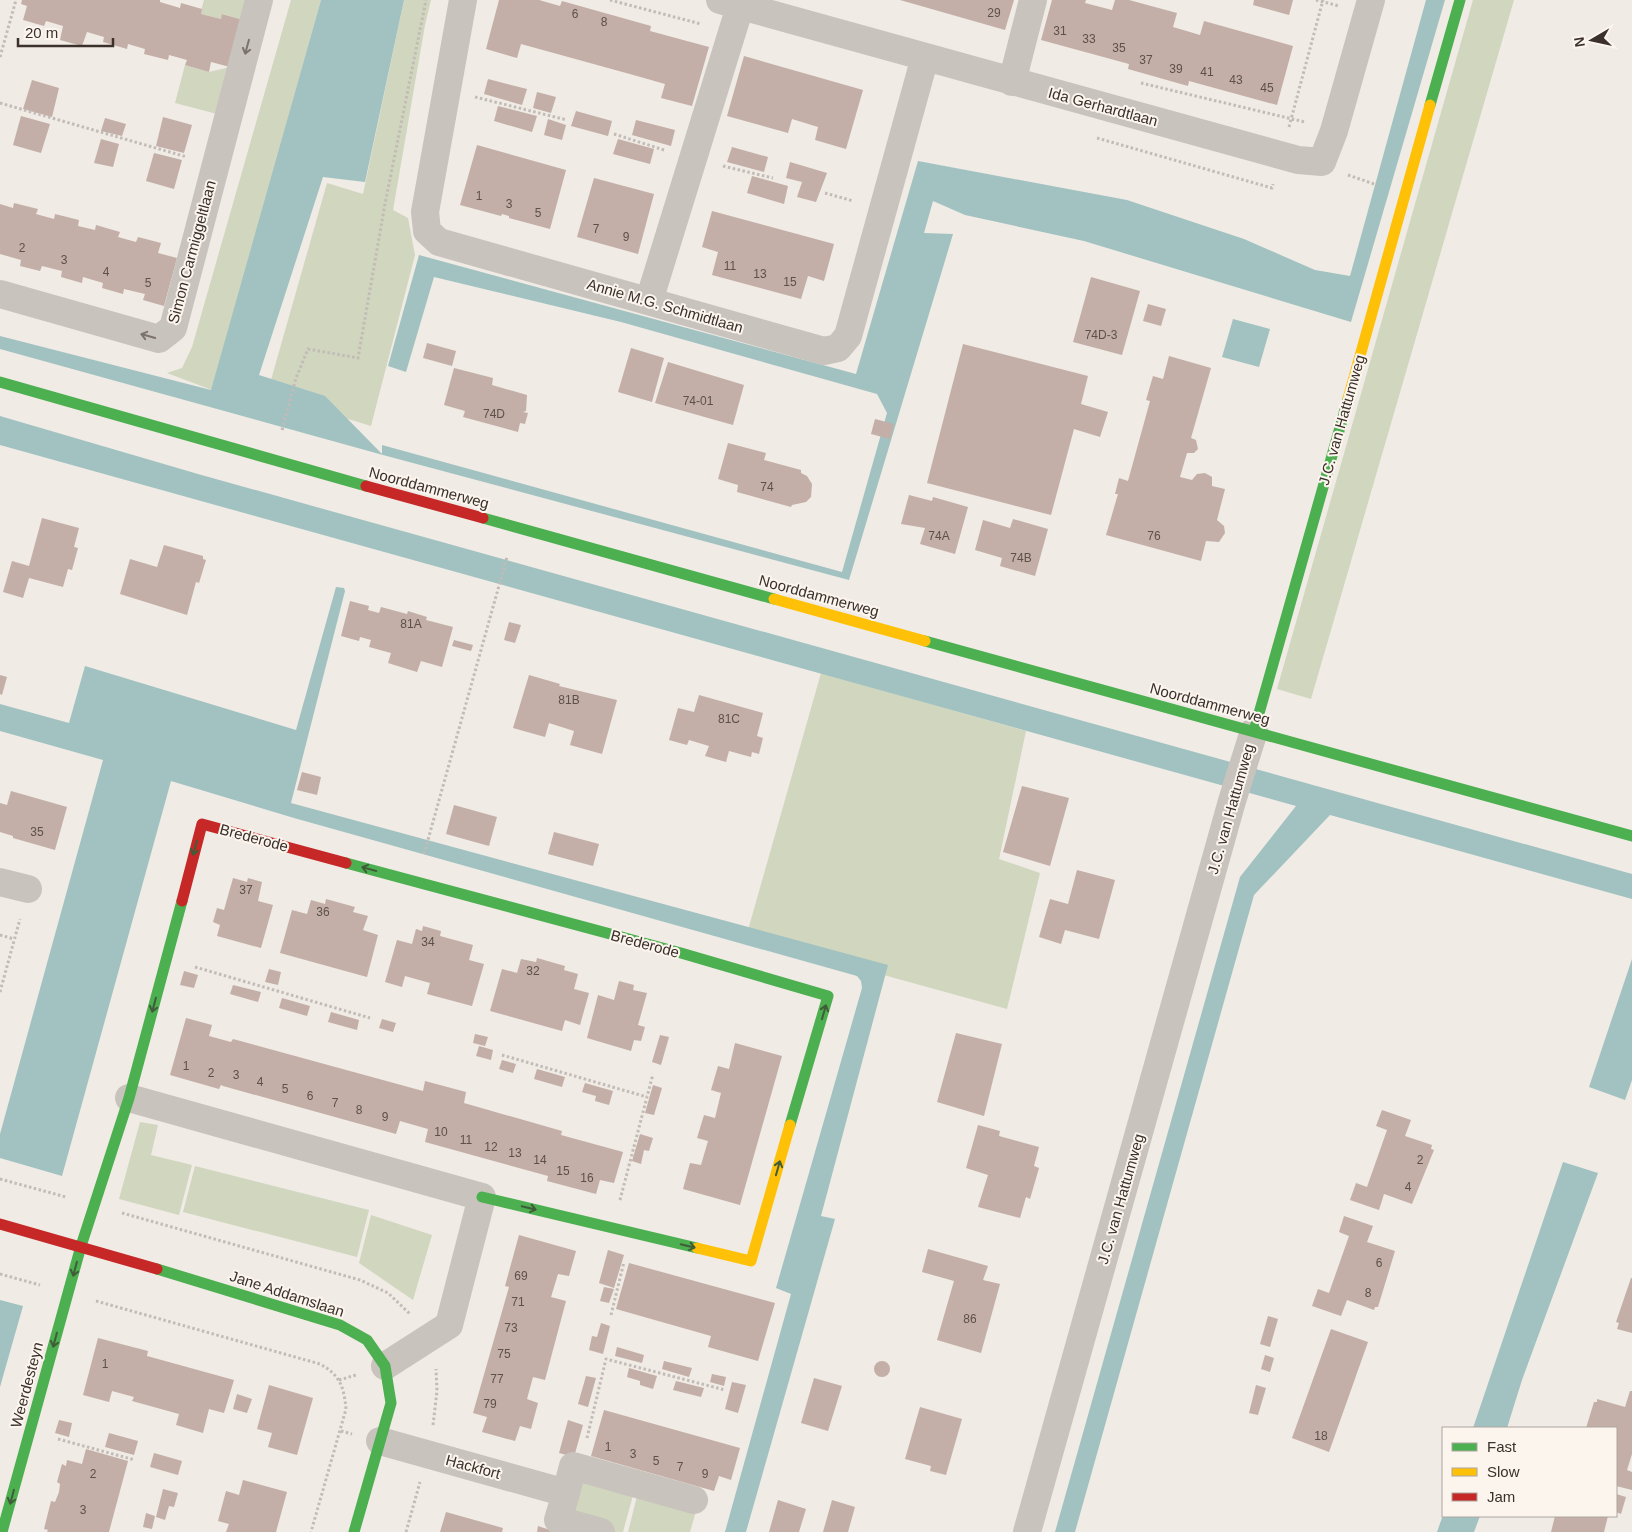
<svg xmlns="http://www.w3.org/2000/svg" width="1632" height="1532" font-family="Helvetica,sans-serif">
<style>
.green{fill:#d1d6bf}
.water{fill:#a1c2c1}
.building{fill:#c3afa7}
.lines{fill:none;stroke-linecap:round;stroke-linejoin:round}
.path{stroke:#c2bbb6;stroke-width:3;stroke-dasharray:2.5 2.5;stroke-linecap:butt}
.street{stroke:#c9c3be;stroke-width:28}
.fast{stroke:#4caf50;stroke-width:11}
.slow{stroke:#ffc107;stroke-width:11}
.jam{stroke:#c62828;stroke-width:11}
.oneway{stroke:#7b726d}
.oneway2{stroke:#415c38}
.labels{text-anchor:middle;stroke-width:4;stroke-linejoin:round;paint-order:stroke}
.number-label{font-size:12px;fill:#5d504a}
.street-label{font-size:15px;fill:#3b302b;stroke:#fbf5ee}
</style>
<rect width="100%" height="100%" fill="#f0ebe5"/>
<!-- green -->
<path class="green" d="M204 0H245L243 20 223 14 221 19 200 14Z
M291 0H321L212 390 167 373 182 368 192 347Z
M404 0H431L425 25 393 210 408 218 415 255 371 426 267 394 327 183 363 194Z
M1473 0H1514L1311 699 1277 689Z
M185 65 209 72 230 67 217 114 175 103Z
M821 673 1026 731 999 859 1040 873 1007 1009 746 937Z
M140 1122 158 1125 151 1155 192 1165 179 1215 119 1199Z
M195 1166 369 1210 357 1257 183 1212Z
M371 1215 432 1235 413 1300 359 1263Z
M576 1471 635 1488 623 1532H612L562 1518Z
M639 1488 698 1504 690 1532H628Z"/>
<!-- water -->
<path class="water" d="M321 0H404L365 182 323 177 259 375 325 396 382 454V445L842 572 887 413 877 394 621 322 434 277 406 372 388 366 419 255 856 374 918 161 1127 200 1244 239 1315 270 1350 276 1426 0H1445L1351 322 1084 241 965 215 933 201 924 233 953 234 849 580 383 455 0 349V336L211 390Z
M1233 319 1270 329 1259 367 1222 357Z
M0 416 198 474 1632 874V899L1330 815 1254 895 1075 1532H1055L1240 877 1296 806 0 445Z
M336 587 344 588 345 591 291 803 888 965 821 1216 835 1219 746 1532H725L791 1294 776 1288 862 988 861 981 857 976 294 818 171 781 62 1176 0 1158V1134L103 760 0 731V704L69 723 85 666 296 730Z
M1632 959V1080L1625 1100 1589 1087Z
M1563 1162 1598 1173 1522 1380 1507 1428H1473Z
M0 1300 23 1306 0 1387Z
M1443 1515V1516H1480L1474 1532H1437Z"/>
<!-- building -->
<path class="building" d="M22 0H160V2L180 8 181 3 202 9 201 14 221 19 222 14 243 20 230 67 211 62 209 72 185 65 187 60 169 55 168 60 144 54 145 49 128 44 127 49 103 42 104 37 87 32 82 46 60 40 63 26 46 21 44 26 23 20 27 6 21 4Z
M499 0H539L560 6 562 1 651 26 650 31 709 47 692 106 661 98 665 84 637 76 521 44 517 58 486 49Z
M900 0H1014L1005 30Z
M1052 0H1086L1085 3 1112 10 1115 0H1129L1177 13 1173 27 1200 35 1204 21 1293 46 1277 105 1189 81 1188 86 1128 69 1129 64 1041 40Z
M1254 0H1293L1289 15 1253 5Z
M744 56 863 90 846 149 815 140 818 127 792 119 788 133 727 116Z
M488 79 527 89 522 105 484 94Z
M32 80 59 88 52 117 23 109Z
M537 92 556 97 551 113 533 108Z
M498 106 537 116 532 132 494 121Z
M576 111 612 121 608 136 571 126Z
M21 116 50 124 41 153 13 145Z
M163 117 192 125 184 153 156 146Z
M105 118 126 124 122 136 101 131Z
M548 119 566 125 562 140 544 135Z
M636 120 675 130 671 146 632 135Z
M101 139 119 144 113 167 94 163Z
M618 139 654 149 650 164 613 154Z
M477 145 566 170 550 229 509 218V216L502 214 501 216 460 205Z
M732 147 768 157 764 172 727 162Z
M154 153 182 160 174 189 146 181Z
M790 162 827 173 816 202 797 197 802 182 786 178Z
M752 176 788 186 784 204 747 193Z
M594 178 654 194 638 254 577 237Z
M14 203 38 209 36 214 54 219 55 214 79 220 78 226 95 230 96 225 120 232 118 237 136 242 138 237 161 243 158 253 177 258 164 306 143 300 145 294 124 289 123 294 102 288 103 283 83 277 82 283 61 277 62 271 42 266 40 271 20 266 21 260 0 254V204L13 208Z
M712 211 834 244 824 281 808 276 801 299 712 275 718 252 702 247Z
M1091 277 1140 291 1122 355 1073 342Z
M1148 304 1166 309 1161 326 1143 321Z
M427 343 456 351 452 366 423 358Z
M963 344 1088 376 1081 404 1108 412 1100 437 1074 429 1051 515 927 483Z
M631 348 664 358 652 402 618 392Z
M1169 356 1211 368 1191 438 1196 440 1198 449 1194 453H1187L1180 477 1192 480 1197 474 1205 473 1212 477V486L1225 489 1217 520 1224 526 1225 533 1219 542 1206 541 1201 561 1106 535 1118 494H1115L1119 478 1128 481 1150 401 1146 400 1153 376 1163 379Z
M668 362 744 385 733 425 655 403Z
M454 368 493 378 492 385 527 395 526 411 523 412 528 413 525 424 520 423 518 432 463 417 465 411 444 405Z
M875 419 894 424 890 439 871 434Z
M728 443 766 453 764 460 801 470V473L807 476 812 484 811 497 806 502 792 505 791 507 737 492 738 485 718 479Z
M909 495 932 501 933 497 968 507 955 554 920 544 925 528 901 524Z
M42 518 79 528 74 547 78 548 72 570 68 569 63 587 29 578 23 598 3 592 12 561 29 566Z
M1013 519 1048 529 1035 576 1000 566 1002 558 975 550 983 520 1010 528Z
M164 545 203 556V559L206 560 199 583 196 582 187 615 120 594 130 559 157 567Z
M350 601 369 606 368 610 379 613 381 607 407 614 408 611 427 617 426 620 453 627 442 667 421 661 417 672 388 663 391 653 369 647 371 640 360 637 359 641 341 636Z
M509 622 521 625 515 643 504 640Z
M454 640 473 645 471 651 452 646Z
M0 675 7 677 2 695 0 694Z
M529 675 560 684 559 686 617 700 602 754 570 745 574 731 549 723 545 737 513 728Z
M699 695 763 713 757 736 763 738 759 754 752 752 751 757 729 751 726 762 705 756 709 746 689 740 687 745 669 740 678 708 694 712Z
M302 772 321 777 317 795 297 790Z
M1022 786 1069 798 1050 866 1003 852Z
M11 791 67 807 55 850 13 838V836L0 832V803L7 805Z
M454 805 497 817 489 846 446 834Z
M554 832 599 844 593 866 548 854Z
M1077 870 1115 880 1099 939 1065 930 1061 944 1039 937 1050 899 1068 904Z
M233 878 247 882 248 878 262 882 258 901 273 905 261 948 217 936 220 925 213 922 217 908 224 910Z
M326 899 355 907 353 912 368 916 363 930 378 935 367 977 280 953 292 910 307 914 311 900 325 904Z
M423 926 441 931 440 936 473 945 469 960 484 964 472 1006 427 994 430 983 405 976 402 987 385 982 397 940 412 944 416 929 422 931Z
M537 958 565 966 564 970 578 974 574 989 589 993 580 1025 565 1020 562 1031 490 1011 502 969 517 973 521 959 536 962Z
M269 969 281 972 278 985 265 982Z
M184 971 198 975 194 988 180 985Z
M619 981 634 985 633 990 647 993 638 1025 645 1027 641 1041 634 1040 631 1051 587 1038 598 995 614 1000Z
M233 985 261 992 258 1002 230 994Z
M282 998 310 1006 307 1016 279 1008Z
M331 1012 359 1020 357 1030 328 1022Z
M186 1018 212 1025 209 1036 231 1042 233 1039 423 1091 425 1081 466 1092 464 1103 562 1131 561 1135 623 1152 614 1183 600 1180 596 1194 547 1181 548 1176 425 1142 428 1129 400 1121 396 1134 223 1086 221 1085 219 1089 170 1075Z
M382 1019 396 1023 393 1032 379 1028Z
M956 1033 1002 1044 984 1116 937 1102Z
M475 1034 488 1037 485 1046 473 1043Z
M660 1035 669 1037 661 1065 652 1062Z
M735 1043 782 1056 740 1205 683 1189 690 1163 701 1165 708 1141 697 1138 704 1115 715 1118 721 1093 711 1090 718 1066 729 1069Z
M479 1046 493 1050 491 1060 476 1056Z
M502 1060 516 1064 513 1073 499 1069Z
M537 1069 565 1077 562 1087 534 1079Z
M585 1083 613 1091 609 1105 595 1101 596 1096 582 1092Z
M653 1085 662 1088 654 1115 645 1113Z
M1382 1110 1411 1120 1405 1136 1432 1145 1431 1149 1434 1150 1412 1204 1384 1194 1379 1210 1350 1200 1356 1183 1367 1187 1387 1130 1376 1126Z
M978 1125 1000 1131 999 1136 1039 1147 1034 1166 1039 1168 1030 1199 1026 1197 1020 1218 978 1207 988 1175 966 1168Z
M640 1134 653 1138 649 1151 644 1150 641 1164 632 1161Z
M1344 1216 1373 1226 1367 1242 1395 1251 1378 1307H1375L1374 1310 1347 1300 1341 1316 1312 1306 1318 1289 1329 1293 1349 1236 1339 1232Z
M519 1235 576 1251 569 1276 558 1274 551 1297 566 1301 545 1380 533 1377 527 1399 538 1403 531 1429 520 1426 515 1441 482 1432 487 1417 473 1413 509 1287 505 1286Z
M928 1249 988 1266 983 1280 1000 1284 981 1353 937 1340 954 1281 922 1272Z
M608 1250 624 1255 614 1288 599 1283Z
M629 1263 775 1303 758 1361 708 1347 711 1336 616 1309Z
M1631 1278H1632V1333L1617 1329 1619 1323 1616 1322Z
M604 1287 614 1289 609 1303 600 1301Z
M1268 1316 1278 1319 1270 1347 1260 1344Z
M601 1323 610 1326 603 1354 589 1350 592 1336 597 1337Z
M1331 1329 1368 1342 1329 1452 1292 1438Z
M98 1338 148 1351 147 1356 234 1380 224 1413 209 1409 203 1433 176 1425 179 1414 132 1401 134 1397 112 1391 109 1402 83 1395Z
M617 1347 644 1355 642 1363 615 1356Z
M1265 1355 1274 1358 1270 1372 1261 1369Z
M874 1369a8 8 0 1 1 16 0a8 8 0 1 1-16 0Z
M664 1361 692 1368 689 1377 662 1369Z
M629 1368 657 1376 653 1389 640 1385V1381L627 1377Z
M712 1374 726 1377 724 1386 710 1382Z
M586 1376 596 1378 588 1407 578 1404Z
M814 1378 842 1386 828 1431 801 1423Z
M676 1381 704 1388 701 1397 673 1390Z
M732 1382 746 1385 738 1413 725 1409Z
M269 1385 313 1398 297 1455 268 1447 272 1433 257 1429Z
M1256 1385 1266 1388 1258 1415 1249 1413Z
M1630 1391H1632V1454L1627 1470 1632 1472V1490L1616 1486V1428H1586L1594 1402H1597V1399L1625 1407Z
M237 1394 252 1399 247 1413 233 1409Z
M920 1407 962 1419 946 1475 930 1471 931 1466 905 1459Z
M604 1410 740 1448 731 1480 719 1476 714 1491 591 1456Z
M59 1420 72 1423 69 1437 55 1433Z
M568 1420 583 1425 574 1457 559 1453Z
M109 1433 138 1441 134 1455 105 1447Z
M86 1449 128 1461 109 1532H47L48 1530 44 1529 51 1501 55 1502 59 1492 60 1484 57 1482 62 1464 66 1466 67 1460 82 1464Z
M154 1453 182 1461 178 1475 150 1467Z
M243 1480 287 1492 276 1532H226L229 1524 218 1521 226 1491 239 1495Z
M163 1489 178 1493 174 1507 169 1506 165 1520 156 1517Z
M1616 1494 1626 1497 1621 1514 1616 1512Z
M778 1500 806 1509 799 1532H769Z
M832 1500 855 1507 848 1532H823Z
M446 1512 503 1528 502 1532H440Z
M146 1513 155 1516 152 1529 143 1527Z
M1555 1516H1608L1604 1532H1551Z
M538 1526 556 1532H537Z"/>
<g class="lines">
<!-- path -->
<path class="path" d="M610 0 701 24
M1316 0 1339 6
M0 57 16 0
M1141 83 1305 122
M475 97 567 120
M0 103 187 157
M1289 127 1323 0
M614 134 664 150
M1097 138 1272 188 1273 184
M723 166 773 178
M1348 175 1377 185
M825 193 853 201
M282 430 296 378 308 349 358 358 385 204 426 0
M424 854 507 557
M0 935 14 939
M195 967 370 1018
M0 992 20 919
M502 1055 647 1097
M0 1179 66 1197
M620 1200 653 1074
M122 1213 360 1280 388 1293 410 1314
M0 1274 40 1285
M96 1301 320 1364C340 1375 344 1387 346 1409L311 1532
M611 1315 624 1262
M339 1380 356 1375
M433 1425 437 1391 436 1369
M341 1431 352 1434
M587 1438 606 1359 725 1390
M58 1439 135 1460
M406 1532 420 1482"/>
<!-- street -->
<path class="street" d="M463 0 425 212 427 231 439 242 824 351 838 348 848 336 925 57
M720 0 1298 160 1322 162 1334 131 1371 0
M1012 82 1033 0
M0 294 159 339 173 328 259 0
M649 301 742 0
M0 882 28 889
M129 1098 482 1197 449 1325 385 1366
M380 1441 566 1493 573 1466 694 1500
M566 1493 558 1520 601 1532
M1027 1532 1232 801 1254 731"/>
<!-- fast -->
<path class="fast" d="M1430 105 1460 0
M0 382 366 486
M483 518 774 599
M925 641 1632 836
M1254 731 1348 399
M346 863 681 953 828 996 790 1125
M482 1197 697 1248
M157 1269 340 1325 367 1340 385 1366 391 1403 354 1532
M2 1532 81 1246 129 1098 182 901"/>
<!-- slow -->
<path class="slow" d="M1348 399 1430 105
M774 599 925 641
M697 1248 751 1261 790 1125"/>
<!-- jam -->
<path class="jam" d="M366 486 483 518
M182 901 202 824 346 863
M0 1224 157 1269"/>
</g>
<!-- one-way arrows -->
<defs><path id="oneway-shaft" d="M-6 0H5M1.5-3L5.5 0L1.5 3" fill="none" stroke-width="1.6" stroke-linecap="round" stroke-linejoin="round" transform="scale(1.25)"/></defs>
<g class="oneway">
<use href="#oneway-shaft" transform="translate(247 47) rotate(105)"/>
<use href="#oneway-shaft" transform="translate(148 336) rotate(-164)"/>
</g>
<g class="oneway2">
<use href="#oneway-shaft" transform="translate(195 848) rotate(105)"/>
<use href="#oneway-shaft" transform="translate(369 869) rotate(-165)"/>
<use href="#oneway-shaft" transform="translate(154 1005) rotate(105)"/>
<use href="#oneway-shaft" transform="translate(824 1012) rotate(-74)"/>
<use href="#oneway-shaft" transform="translate(778 1168) rotate(-74)"/>
<use href="#oneway-shaft" transform="translate(529 1208) rotate(13)"/>
<use href="#oneway-shaft" transform="translate(688 1246) rotate(13)"/>
<use href="#oneway-shaft" transform="translate(75 1269) rotate(105)"/>
<use href="#oneway-shaft" transform="translate(55 1340) rotate(105)"/>
<use href="#oneway-shaft" transform="translate(12 1497) rotate(105)"/>
</g>
<g class="labels">
<!-- number labels -->
<g class="number-label">
<text x="994" y="17">29</text>
<text x="575" y="18">6</text>
<text x="604" y="26">8</text>
<text x="1060" y="35">31</text>
<text x="1089" y="43">33</text>
<text x="1119" y="52">35</text>
<text x="1146" y="64">37</text>
<text x="1176" y="73">39</text>
<text x="1207" y="76">41</text>
<text x="1236" y="84">43</text>
<text x="1267" y="92">45</text>
<text x="479" y="200">1</text>
<text x="509" y="208">3</text>
<text x="538" y="217">5</text>
<text x="596" y="233">7</text>
<text x="626" y="241">9</text>
<text x="22" y="252">2</text>
<text x="64" y="264">3</text>
<text x="730" y="270">11</text>
<text x="106" y="276">4</text>
<text x="760" y="278">13</text>
<text x="790" y="286">15</text>
<text x="148" y="287">5</text>
<text x="1101" y="339">74D-3</text>
<text x="698" y="405">74-01</text>
<text x="494" y="418">74D</text>
<text x="767" y="491">74</text>
<text x="939" y="540">74A</text>
<text x="1154" y="540">76</text>
<text x="1021" y="562">74B</text>
<text x="411" y="628">81A</text>
<text x="569" y="704">81B</text>
<text x="729" y="723">81C</text>
<text x="37" y="836">35</text>
<text x="246" y="894">37</text>
<text x="323" y="916">36</text>
<text x="428" y="946">34</text>
<text x="533" y="975">32</text>
<text x="186" y="1070">1</text>
<text x="211" y="1077">2</text>
<text x="236" y="1079">3</text>
<text x="260" y="1086">4</text>
<text x="285" y="1093">5</text>
<text x="310" y="1100">6</text>
<text x="335" y="1107">7</text>
<text x="359" y="1114">8</text>
<text x="385" y="1121">9</text>
<text x="441" y="1136">10</text>
<text x="466" y="1144">11</text>
<text x="491" y="1151">12</text>
<text x="515" y="1157">13</text>
<text x="540" y="1164">14</text>
<text x="1420" y="1164">2</text>
<text x="563" y="1175">15</text>
<text x="587" y="1182">16</text>
<text x="1408" y="1191">4</text>
<text x="1379" y="1267">6</text>
<text x="521" y="1280">69</text>
<text x="1368" y="1297">8</text>
<text x="518" y="1306">71</text>
<text x="970" y="1323">86</text>
<text x="511" y="1332">73</text>
<text x="504" y="1358">75</text>
<text x="105" y="1368">1</text>
<text x="497" y="1383">77</text>
<text x="490" y="1408">79</text>
<text x="1321" y="1440">18</text>
<text x="608" y="1451">1</text>
<text x="633" y="1458">3</text>
<text x="656" y="1465">5</text>
<text x="680" y="1471">7</text>
<text x="93" y="1478">2</text>
<text x="705" y="1478">9</text>
<text x="83" y="1514">3</text>
</g>
<!-- street labels -->
<g class="street-label">
<text transform="translate(1103 107) rotate(15)" y="5">Ida Gerhardtlaan</text>
<text transform="translate(192 252) rotate(-75)" y="5">Simon Carmiggeltlaan</text>
<text transform="translate(665 306) rotate(16)" y="5">Annie M.G. Schmidtlaan</text>
<text transform="translate(1342 420) rotate(-74)" y="5">J.C. van Hattumweg</text>
<text transform="translate(429 488) rotate(15)" y="5">Noorddammerweg</text>
<text transform="translate(819 596) rotate(15)" y="5">Noorddammerweg</text>
<text transform="translate(1210 704) rotate(15)" y="5">Noorddammerweg</text>
<text transform="translate(1231 809) rotate(-74)" y="5">J.C. van Hattumweg</text>
<text transform="translate(254 838) rotate(15)" y="5">Brederode</text>
<text transform="translate(645 944) rotate(15)" y="5">Brederode</text>
<text transform="translate(1121 1199) rotate(-74)" y="5">J.C. van Hattumweg</text>
<text transform="translate(287 1294) rotate(18)" y="5">Jane Addamslaan</text>
<text transform="translate(27 1385) rotate(-75)" y="5">Weerdesteyn</text>
<text transform="translate(473 1467) rotate(15)" y="5">Hackfort</text>
</g>
</g>
<!-- legend -->
<rect x="1442" y="1427" width="175" height="90" fill="#fbf5ee" stroke="#aea6a0"/>
<rect x="1452" y="1443" width="25" height="8" fill="#4caf50" stroke="#aea6a0"/>
<text x="1487" y="1452" font-size="15" fill="#3b302b">Fast</text>
<rect x="1452" y="1468" width="25" height="8" fill="#ffc107" stroke="#aea6a0"/>
<text x="1487" y="1477" font-size="15" fill="#3b302b">Slow</text>
<rect x="1452" y="1493" width="25" height="8" fill="#c62828" stroke="#aea6a0"/>
<text x="1487" y="1502" font-size="15" fill="#3b302b">Jam</text>
<!-- north arrow -->
<g transform="translate(1592 40) rotate(261)" stroke="#fbf5ee" stroke-width="4" paint-order="stroke">
<path d="M0-4L9 19L0 12L-9 19Z" fill="#3b302b"/>
<text y="-8" font-size="14" font-weight="bold" text-anchor="middle" fill="#3b302b">N</text>
</g>
<!-- scale -->
<path d="M18 38v8h95v-8" fill="none" stroke="#3b302b" stroke-width="2.5"/>
<text x="25" y="38" font-size="15" fill="#3b302b" stroke="#fbf5ee" stroke-width="4" paint-order="stroke">20 m</text>
</svg>
